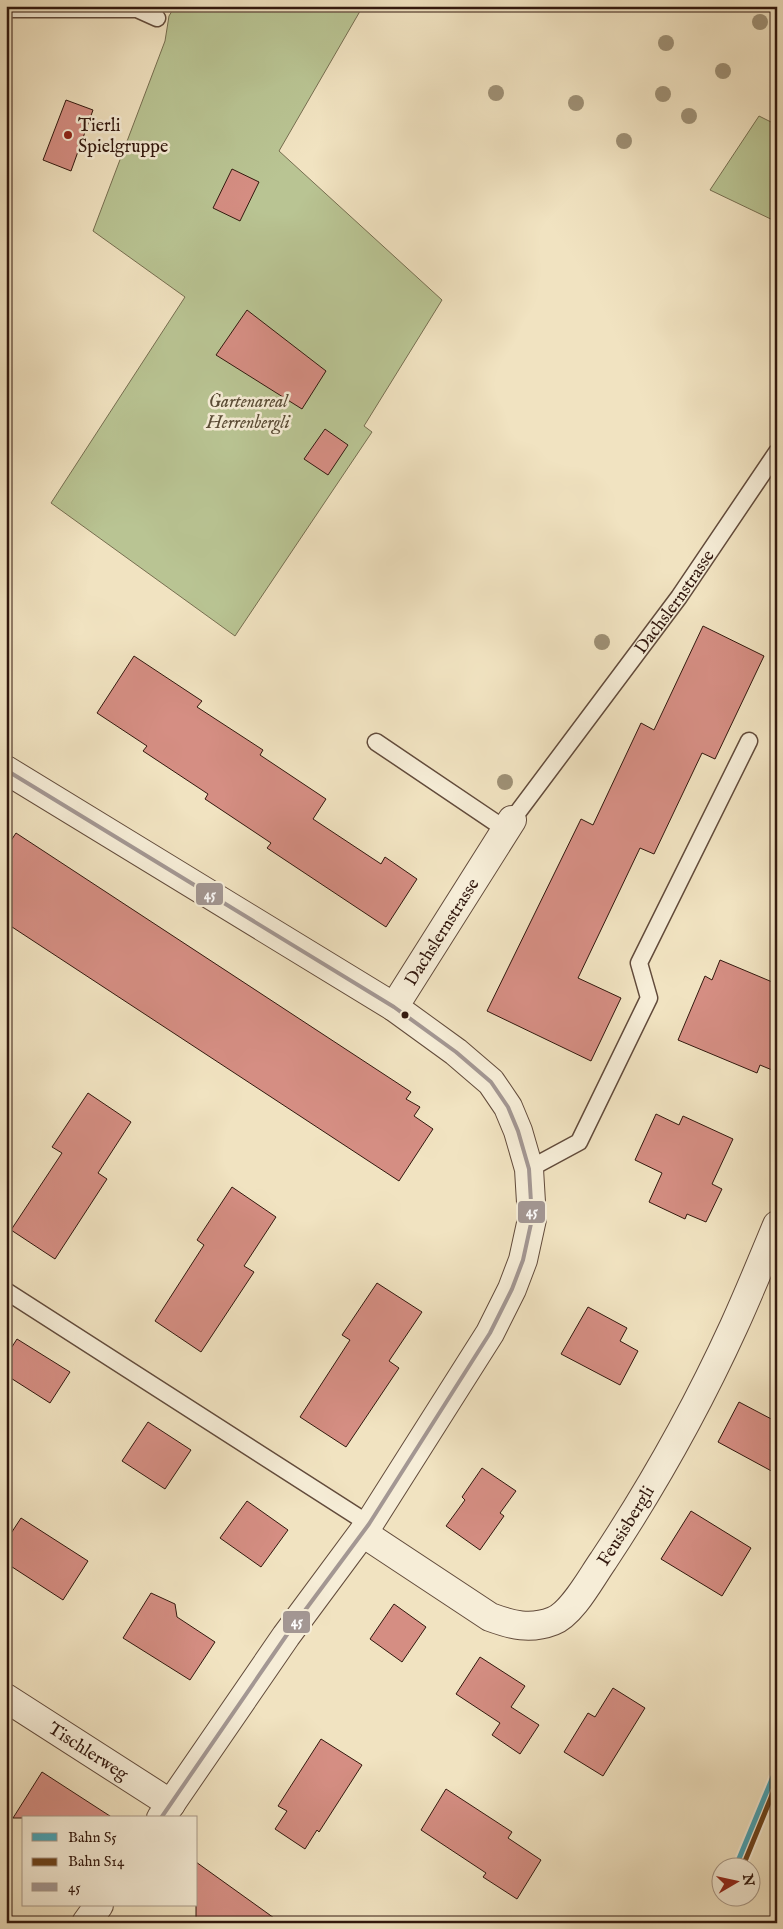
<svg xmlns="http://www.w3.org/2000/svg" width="783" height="1929" font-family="'IM FELL English',serif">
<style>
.green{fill:#b9c493;stroke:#766e50}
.building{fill:#d58e83;stroke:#32180e}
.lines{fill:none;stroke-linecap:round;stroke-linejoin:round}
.service-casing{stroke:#624b3b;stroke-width:19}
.minor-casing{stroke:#624b3b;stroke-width:30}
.service{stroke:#f6edd7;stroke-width:16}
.minor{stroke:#f6edd7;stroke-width:28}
.bus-1-casing{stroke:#f6edd7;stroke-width:8}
.bus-1{stroke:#a39793;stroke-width:4}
.rail-1-casing{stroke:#f6edd7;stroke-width:9}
.rail-2-casing{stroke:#f6edd7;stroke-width:9}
.rail-1{stroke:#46a4b7;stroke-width:5}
.rail-2{stroke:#6c421b;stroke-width:5}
.tree{fill:#9e9075}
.poi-dot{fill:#8f2418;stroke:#f6edd7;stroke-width:2}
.bus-dot{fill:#32180e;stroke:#f6edd7;stroke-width:2}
.labels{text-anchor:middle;stroke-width:5;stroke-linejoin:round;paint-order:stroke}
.poi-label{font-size:18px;fill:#32180e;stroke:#f6edd7;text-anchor:start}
.park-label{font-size:18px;font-style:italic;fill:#5a4c36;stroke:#f6edd7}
.street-label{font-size:18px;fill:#32180e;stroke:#f6edd7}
.line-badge{stroke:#f6edd7;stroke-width:2}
.badge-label{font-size:14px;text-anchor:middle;font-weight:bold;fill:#fff}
</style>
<rect width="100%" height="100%" fill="#f1e3c1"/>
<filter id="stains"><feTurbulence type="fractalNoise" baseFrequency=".004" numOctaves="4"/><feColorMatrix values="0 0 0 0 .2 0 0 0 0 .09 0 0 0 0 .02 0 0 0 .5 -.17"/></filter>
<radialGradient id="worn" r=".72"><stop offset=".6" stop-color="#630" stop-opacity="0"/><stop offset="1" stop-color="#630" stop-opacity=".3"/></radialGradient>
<!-- green -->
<path class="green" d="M175 6H363L279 151 442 300 364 426 372 432 235 636 51 503 185 297 93 231 165 41 169 16Z
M759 116 777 125V222L710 190Z"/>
<!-- building -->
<path class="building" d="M66 100 93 110 71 171 43 160Z
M232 169 259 182 240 221 213 208Z
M247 310 326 371 302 409 216 355Z
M325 429 348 445 328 475 304 459Z
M703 626 764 656 715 759 702 753 654 854 640 848 578 978 621 998 591 1061 487 1011 581 819 593 825 641 723 654 730Z
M134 656 202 701 197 707 263 750 260 755 326 799 313 819 381 864 385 857 417 879 386 927 267 848 271 843 205 799 208 794 143 751 147 746 97 713Z
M16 833 411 1092 406 1099 420 1107 414 1116 433 1129 399 1181 6 923V848Z
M720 960 777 984V1072L760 1065 757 1073 678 1040 705 976 712 980Z
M88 1093 131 1122 98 1173 107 1179 55 1259 11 1230 62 1153 52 1147Z
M656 1114 679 1125 683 1116 733 1139 712 1184 722 1189 706 1222 687 1214 685 1219 649 1202 662 1173 635 1160Z
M232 1187 276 1217 244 1266 254 1272 201 1352 155 1321 204 1245 197 1240Z
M377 1283 422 1312 389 1361 399 1368 346 1447 300 1417 350 1340 342 1335Z
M588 1307 627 1328 620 1341 638 1351 620 1385 561 1354Z
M17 1339 70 1372 50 1403 6 1375V1356Z
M739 1402 777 1422V1474L718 1442Z
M148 1422 191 1450 165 1489 122 1461Z
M482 1468 516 1491 500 1513 504 1516 480 1550 446 1526 465 1500 462 1497Z
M247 1501 288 1530 261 1567 220 1538Z
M691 1511 751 1548 722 1596 661 1559Z
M21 1518 88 1561 63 1600 6 1563V1541Z
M151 1593 175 1604 177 1617 215 1642 190 1680 123 1638Z
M394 1604 426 1627 402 1662 370 1639Z
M480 1657 525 1686 511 1707 539 1725 520 1754 492 1735 500 1723 456 1694Z
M613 1688 645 1708 603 1776 564 1752 588 1713 595 1717Z
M321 1739 362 1765 319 1832 317 1830 305 1849 275 1829 287 1811 278 1806Z
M42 1772 113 1818H13Z
M446 1789 512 1832 508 1838 541 1860 517 1899 483 1877 486 1873 421 1830Z
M196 1862 281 1923H196Z"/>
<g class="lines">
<defs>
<g id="service">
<path d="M6 9H137L157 18"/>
<path d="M376 742 505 829"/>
<path id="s1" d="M512 820 679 597 777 452"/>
<path d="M529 1169 579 1142 649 998 639 963 749 741"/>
<path d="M6 1291 369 1524"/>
</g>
<g id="minor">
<path d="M6 770 394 1007 456 1052 491 1082 508 1107 518 1131 529 1169 532 1219 523 1260 512 1289 490 1333 369 1524 286 1636 161 1818"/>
<path id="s2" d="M394 1007 512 820"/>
<path id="s3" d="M363 1533 490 1617C512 1625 530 1630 553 1621 572 1614 591 1578 603 1561 652 1487 697 1407 734 1326 749 1293 763 1259 777 1225"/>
<path id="s4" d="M6 1698 171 1804"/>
<path d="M86 1923 99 1905"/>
</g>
</defs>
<!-- service casing -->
<use href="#service" class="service-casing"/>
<!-- minor casing -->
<use href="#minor" class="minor-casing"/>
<!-- service -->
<use href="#service" class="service"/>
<!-- minor -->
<use href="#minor" class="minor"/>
<defs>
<path id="bus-1" d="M6 770 394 1007 456 1052 491 1082 508 1107 518 1131 529 1169 532 1219 523 1260 512 1289 490 1333 369 1524 286 1636 161 1818"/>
</defs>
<!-- bus-1 casing -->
<use href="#bus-1" class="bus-1-casing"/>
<!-- bus-1 -->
<use href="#bus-1" class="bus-1"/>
<defs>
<path id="rail-1" d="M736 1866 777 1767"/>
<path id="rail-2" d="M743 1866 777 1783"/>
</defs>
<!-- rail-1 casing -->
<use href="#rail-1" class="rail-1-casing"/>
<!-- rail-2 casing -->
<use href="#rail-2" class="rail-2-casing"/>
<!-- rail-1 -->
<use href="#rail-1" class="rail-1"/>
<!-- rail-2 -->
<use href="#rail-2" class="rail-2"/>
</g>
<!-- trees -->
<g class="tree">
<circle cx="760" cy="22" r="8"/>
<circle cx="666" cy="43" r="8"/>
<circle cx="723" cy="71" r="8"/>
<circle cx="496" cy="93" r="8"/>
<circle cx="663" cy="94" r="8"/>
<circle cx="576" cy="103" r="8"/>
<circle cx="689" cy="116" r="8"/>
<circle cx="624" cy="141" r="8"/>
<circle cx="602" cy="642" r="8"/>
<circle cx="505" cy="782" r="8"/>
</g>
<!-- markers -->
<circle class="poi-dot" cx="68" cy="135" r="5"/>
<circle class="bus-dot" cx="405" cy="1015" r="4.5"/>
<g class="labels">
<!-- poi labels -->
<g class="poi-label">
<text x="78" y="131">Tierli<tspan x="78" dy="21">Spielgruppe</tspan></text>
</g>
<!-- park labels -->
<g class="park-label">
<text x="248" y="407">Gartenareal<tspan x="248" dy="21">Herrenbergli</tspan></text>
</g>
<!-- street labels -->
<g class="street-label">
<text dy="6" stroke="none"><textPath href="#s1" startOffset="272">Dachslernstrasse</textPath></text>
<text dy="6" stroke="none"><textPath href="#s2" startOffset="89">Dachslernstrasse</textPath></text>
<text dy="6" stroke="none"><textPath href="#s3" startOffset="338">Feusisbergli</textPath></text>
<text dy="6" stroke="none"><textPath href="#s4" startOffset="98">Tischlerweg</textPath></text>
</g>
</g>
<g class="line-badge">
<rect x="195" y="882" width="29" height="24" rx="5" fill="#a39793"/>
<rect x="517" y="1200" width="29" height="24" rx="5" fill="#a39793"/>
<rect x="282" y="1610" width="29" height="24" rx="5" fill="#a39793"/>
</g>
<g class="badge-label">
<text x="210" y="899">45</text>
<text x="532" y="1216">45</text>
<text x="297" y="1626">45</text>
</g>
<!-- margin -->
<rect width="783" height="1929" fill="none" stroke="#f1e3c1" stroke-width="25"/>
<rect x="8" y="8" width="768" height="1914" fill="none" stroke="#32180e" stroke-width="2.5"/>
<rect x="12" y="12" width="758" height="1904" fill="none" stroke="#32180e"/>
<!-- legend -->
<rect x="22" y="1816" width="175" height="90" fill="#f6edd7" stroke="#a89887"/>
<rect x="32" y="1833" width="25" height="8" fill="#46a4b7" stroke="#a89887"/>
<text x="68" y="1842" font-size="15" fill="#32180e">Bahn S5</text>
<rect x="32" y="1858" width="25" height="8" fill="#6c421b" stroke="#a89887"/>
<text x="68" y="1866" font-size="15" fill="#32180e">Bahn S14</text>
<rect x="32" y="1883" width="25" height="8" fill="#a39793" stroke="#a89887"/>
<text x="68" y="1892" font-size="15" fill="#32180e">45</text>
<!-- north arrow -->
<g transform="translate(736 1882) rotate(81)"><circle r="24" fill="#f6edd7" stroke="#a89887"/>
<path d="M0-4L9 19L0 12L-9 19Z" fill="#8f2418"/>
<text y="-8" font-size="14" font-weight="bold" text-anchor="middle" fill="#32180e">N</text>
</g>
<rect width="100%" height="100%" filter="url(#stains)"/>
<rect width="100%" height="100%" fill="url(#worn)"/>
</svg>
